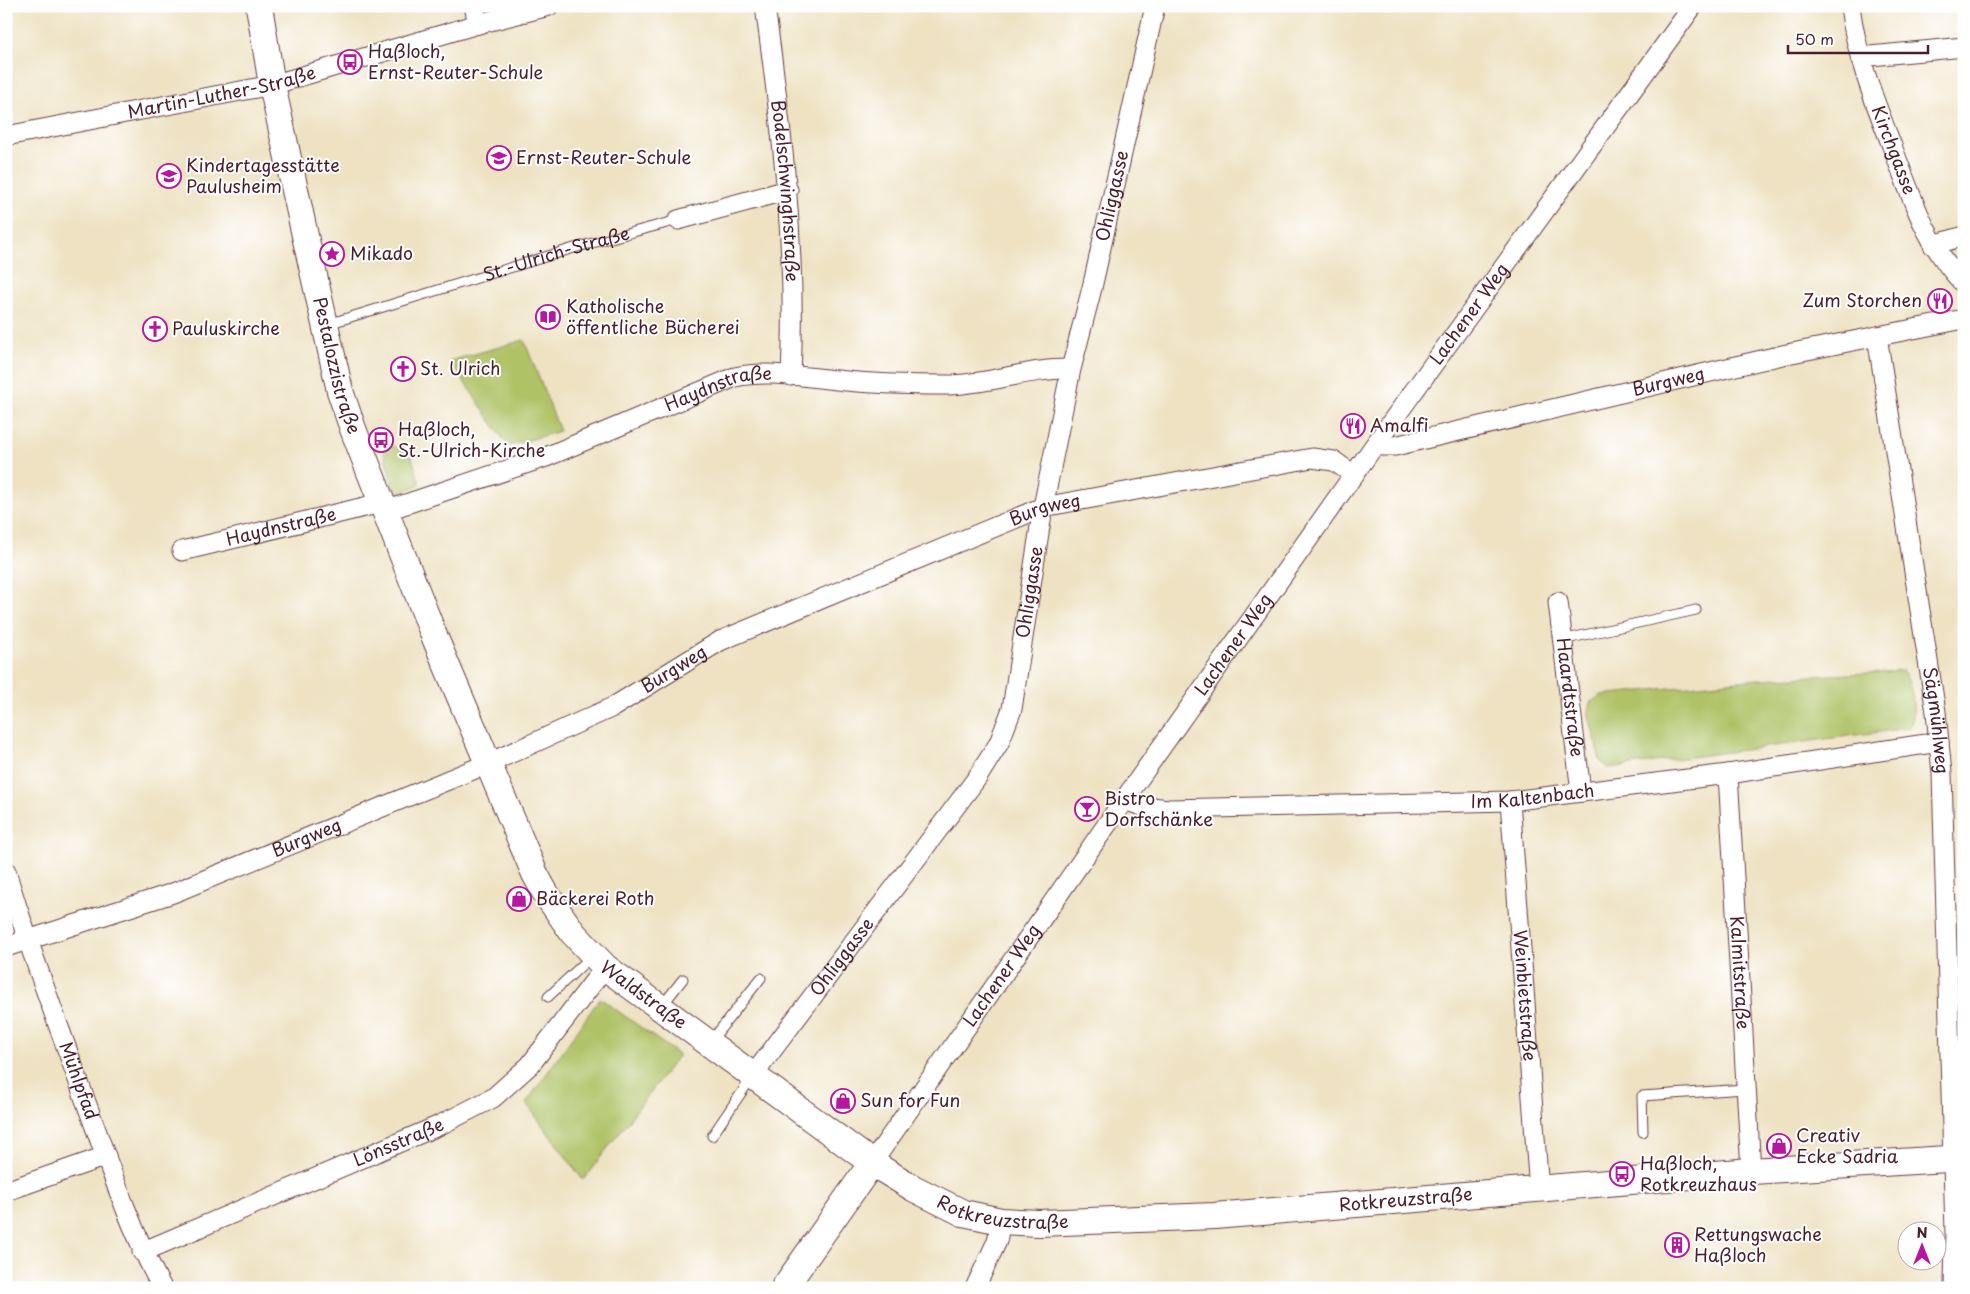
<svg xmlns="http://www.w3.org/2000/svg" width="1970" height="1294" font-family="'Playpen Sans',sans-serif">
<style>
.green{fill:#afc266;stroke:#7c7048}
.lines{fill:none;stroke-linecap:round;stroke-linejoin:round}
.service-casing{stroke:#633c42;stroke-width:11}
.minor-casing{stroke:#633c42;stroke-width:21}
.secondary-casing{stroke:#633c42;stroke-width:28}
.service{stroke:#fff;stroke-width:9}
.minor{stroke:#fff;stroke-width:19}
.secondary{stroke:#fff;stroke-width:26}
.labels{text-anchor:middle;stroke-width:4;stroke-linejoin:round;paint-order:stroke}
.poi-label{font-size:18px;fill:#4a1f2b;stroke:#fff;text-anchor:start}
.street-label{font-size:18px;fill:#4a1f2b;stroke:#fff}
</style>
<rect width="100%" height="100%" fill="#fff"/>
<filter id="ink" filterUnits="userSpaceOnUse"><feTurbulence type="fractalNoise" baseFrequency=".02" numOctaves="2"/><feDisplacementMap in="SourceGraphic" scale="10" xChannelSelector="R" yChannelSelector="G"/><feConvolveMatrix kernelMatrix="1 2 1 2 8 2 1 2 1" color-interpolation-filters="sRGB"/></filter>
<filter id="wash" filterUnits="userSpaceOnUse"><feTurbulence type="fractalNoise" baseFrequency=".0096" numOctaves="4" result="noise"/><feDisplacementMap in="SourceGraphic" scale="20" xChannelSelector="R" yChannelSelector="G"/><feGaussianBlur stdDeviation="1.12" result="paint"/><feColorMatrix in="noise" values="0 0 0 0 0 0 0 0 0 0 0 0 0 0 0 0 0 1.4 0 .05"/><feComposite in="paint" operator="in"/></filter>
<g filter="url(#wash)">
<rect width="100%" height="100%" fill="#eee2c3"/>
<!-- green -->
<path class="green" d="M524 340 560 431 508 446 450 361Z
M388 443 412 457 420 485 395 494 382 446Z
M1903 671C1912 682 1918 716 1909 728L1609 768 1600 761 1588 711 1590 703 1601 695 1758 679Z
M600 998 679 1055 583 1180 526 1103Z"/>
</g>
<g filter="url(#ink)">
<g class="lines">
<defs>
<g id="service">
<path id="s1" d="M328 324 574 248 678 220"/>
<path d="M1562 640 1696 610"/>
<path d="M548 997 593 955"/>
<path d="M661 1007 683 979"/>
<path d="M711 1041 761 978"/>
<path d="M1643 1132 1642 1096 1745 1089"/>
<path d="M712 1136 752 1077"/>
</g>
<g id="minor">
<path d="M474 6 478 24"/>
<path id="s2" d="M765 6C782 130 797 251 791 376"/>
<path id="s3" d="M1850 6C1856 55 1874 100 1892 146 1911 195 1926 245 1964 284"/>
<path d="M1860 57 1964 47"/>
<path id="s4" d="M6 136 272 85 478 24 549 6"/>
<path d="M678 220 788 190"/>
<path d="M1933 245 1964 236"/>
<path id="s5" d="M1877 336 1936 712 1942 773 1955 1233 1954 1288"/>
<path id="s6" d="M1374 446H1395L1787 354 1964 319"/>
<path id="s7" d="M385 511 546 457 735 377C768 370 803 377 837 380 873 384 910 385 947 385 988 385 1029 368 1071 369"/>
<path id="s8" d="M182 551 381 503"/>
<path id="s9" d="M1558 602 1581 792"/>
<path id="s10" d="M1728 774 1751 1171"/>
<path id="s11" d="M1124 800 1142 806 1169 809 1510 801 1728 774 1939 742"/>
<path id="s12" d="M1510 801 1539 1191"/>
<path id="s13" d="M6 871C28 947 57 1020 83 1094 107 1159 129 1226 162 1288"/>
<path id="s14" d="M6 947 173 893 487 764 613 707 720 641 1043 507 1312 458 1334 461 1354 475"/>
<path id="s15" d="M752 1077 977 778 999 743 1012 709 1043 507 1071 369 1092 288 1155 6"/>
<path id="s16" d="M872 1163 1124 800 1374 446 1693 6"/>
<path d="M6 1191 106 1156"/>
<path id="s17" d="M142 1252 440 1125 493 1098 530 1065 605 967"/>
<path d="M975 1288 997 1241 1001 1221"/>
</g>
<g id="secondary">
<path id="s18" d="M259 6 272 85 304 231 340 391 353 429 435 638 535 874 546 894 573 933 605 967 872 1163 913 1188 963 1213 1001 1221 1039 1223 1214 1216 1751 1171 1964 1158"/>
<path d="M784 1288 872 1163"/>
</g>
</defs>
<!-- service casing -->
<use href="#service" class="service-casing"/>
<!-- minor casing -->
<use href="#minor" class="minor-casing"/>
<!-- secondary casing -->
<use href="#secondary" class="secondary-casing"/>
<!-- service -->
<use href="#service" class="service"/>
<!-- minor -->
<use href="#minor" class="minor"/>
<!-- secondary -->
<use href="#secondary" class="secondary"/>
</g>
</g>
<!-- icons -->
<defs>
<symbol id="bus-ring" viewBox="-11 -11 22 22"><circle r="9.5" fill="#fff" stroke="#b5179e" stroke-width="1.5"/><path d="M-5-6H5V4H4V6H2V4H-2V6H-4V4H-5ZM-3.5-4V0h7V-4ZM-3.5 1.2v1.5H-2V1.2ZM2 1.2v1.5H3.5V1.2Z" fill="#b5179e"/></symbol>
<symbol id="school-ring" viewBox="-11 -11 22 22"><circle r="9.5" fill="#fff" stroke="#b5179e" stroke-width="1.5"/><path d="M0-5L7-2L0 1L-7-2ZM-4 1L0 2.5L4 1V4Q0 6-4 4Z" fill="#b5179e"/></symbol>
<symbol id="sight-ring" viewBox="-11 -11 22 22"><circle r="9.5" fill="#fff" stroke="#b5179e" stroke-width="1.5"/><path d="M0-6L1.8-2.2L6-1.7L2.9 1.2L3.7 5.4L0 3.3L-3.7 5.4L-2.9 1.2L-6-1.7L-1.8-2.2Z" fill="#b5179e"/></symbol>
<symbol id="restaurant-ring" viewBox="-11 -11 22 22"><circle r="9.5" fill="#fff" stroke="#b5179e" stroke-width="1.5"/><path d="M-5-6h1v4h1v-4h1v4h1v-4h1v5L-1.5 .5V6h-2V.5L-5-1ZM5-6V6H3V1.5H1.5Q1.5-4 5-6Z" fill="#b5179e"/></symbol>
<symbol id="library-ring" viewBox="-11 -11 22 22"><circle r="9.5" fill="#fff" stroke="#b5179e" stroke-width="1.5"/><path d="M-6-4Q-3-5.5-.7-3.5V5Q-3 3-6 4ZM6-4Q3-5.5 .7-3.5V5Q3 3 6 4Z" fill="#b5179e"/></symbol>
<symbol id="church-ring" viewBox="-11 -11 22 22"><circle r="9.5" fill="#fff" stroke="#b5179e" stroke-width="1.5"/><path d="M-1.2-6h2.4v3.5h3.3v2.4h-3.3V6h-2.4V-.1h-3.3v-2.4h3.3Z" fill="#b5179e"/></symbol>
<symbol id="bar-ring" viewBox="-11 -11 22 22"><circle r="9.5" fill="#fff" stroke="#b5179e" stroke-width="1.5"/><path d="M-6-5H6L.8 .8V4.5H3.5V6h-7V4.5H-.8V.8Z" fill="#b5179e"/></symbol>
<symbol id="shop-ring" viewBox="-11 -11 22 22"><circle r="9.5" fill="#fff" stroke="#b5179e" stroke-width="1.5"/><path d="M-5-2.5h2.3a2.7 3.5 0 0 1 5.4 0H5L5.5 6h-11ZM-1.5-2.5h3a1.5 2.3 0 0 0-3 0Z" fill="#b5179e"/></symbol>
<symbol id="building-ring" viewBox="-11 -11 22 22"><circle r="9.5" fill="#fff" stroke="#b5179e" stroke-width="1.5"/><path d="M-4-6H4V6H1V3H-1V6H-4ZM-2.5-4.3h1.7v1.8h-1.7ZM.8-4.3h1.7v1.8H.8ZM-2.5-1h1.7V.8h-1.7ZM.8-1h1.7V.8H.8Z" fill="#b5179e"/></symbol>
</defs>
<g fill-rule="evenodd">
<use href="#bus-ring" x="336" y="48" width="28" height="28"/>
<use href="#school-ring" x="485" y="144" width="28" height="28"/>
<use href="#school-ring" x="155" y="162" width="28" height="28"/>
<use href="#sight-ring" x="318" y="240" width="28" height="28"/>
<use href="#restaurant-ring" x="1926" y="287" width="28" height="28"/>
<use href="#library-ring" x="534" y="303" width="28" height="28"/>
<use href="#church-ring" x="141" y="315" width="28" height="28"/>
<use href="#church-ring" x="389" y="355" width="28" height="28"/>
<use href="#restaurant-ring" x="1339" y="412" width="28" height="28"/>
<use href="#bus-ring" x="367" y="426" width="28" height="28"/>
<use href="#bar-ring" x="1073" y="795" width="28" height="28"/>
<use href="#shop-ring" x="505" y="885" width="28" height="28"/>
<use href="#shop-ring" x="829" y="1087" width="28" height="28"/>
<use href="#shop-ring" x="1765" y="1132" width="28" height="28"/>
<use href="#bus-ring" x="1608" y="1160" width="28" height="28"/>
<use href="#building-ring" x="1663" y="1231" width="28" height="28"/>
</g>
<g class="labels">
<!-- poi labels -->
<g class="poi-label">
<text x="368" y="58">Haßloch,<tspan x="368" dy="21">Ernst-Reuter-Schule</tspan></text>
<text x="516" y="164">Ernst-Reuter-Schule</text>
<text x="186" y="172">Kindertagesstätte<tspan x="186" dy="21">Paulusheim</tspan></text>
<text x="350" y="260">Mikado</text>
<text x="1922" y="307" text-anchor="end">Zum Storchen</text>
<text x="566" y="313">Katholische<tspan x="566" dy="21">öffentliche Bücherei</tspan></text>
<text x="172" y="335">Pauluskirche</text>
<text x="420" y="375">St. Ulrich</text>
<text x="1370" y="432">Amalfi</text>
<text x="398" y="436">Haßloch,<tspan x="398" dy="21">St.-Ulrich-Kirche</tspan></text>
<text x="1104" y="805">Bistro<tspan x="1104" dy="21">Dorfschänke</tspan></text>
<text x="536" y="905">Bäckerei Roth</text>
<text x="860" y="1107">Sun for Fun</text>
<text x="1796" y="1142">Creativ<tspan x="1796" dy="21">Ecke Sadria</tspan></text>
<text x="1640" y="1170">Haßloch,<tspan x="1640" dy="21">Rotkreuzhaus</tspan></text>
<text x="1694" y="1241">Rettungswache<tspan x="1694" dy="21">Haßloch</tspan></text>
</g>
<!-- street labels -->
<g class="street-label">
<text dy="6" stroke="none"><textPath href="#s4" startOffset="220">Martin-Luther-Straße</textPath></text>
<text dy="6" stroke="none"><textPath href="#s3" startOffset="151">Kirchgasse</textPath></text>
<text dy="6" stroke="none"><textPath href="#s2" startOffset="186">Bodelschwinghstraße</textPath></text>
<text dy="6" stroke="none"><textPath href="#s15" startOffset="975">Ohliggasse</textPath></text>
<text dy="6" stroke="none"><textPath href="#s1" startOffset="239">St.-Ulrich-Straße</textPath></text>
<text dy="6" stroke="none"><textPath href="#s16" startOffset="1038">Lachener Weg</textPath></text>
<text dy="6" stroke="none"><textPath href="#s18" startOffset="368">Pestalozzistraße</textPath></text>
<text dy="6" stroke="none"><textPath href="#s6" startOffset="302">Burgweg</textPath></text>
<text dy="6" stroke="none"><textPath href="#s7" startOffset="356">Haydnstraße</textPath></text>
<text dy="6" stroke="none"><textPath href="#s14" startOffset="1130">Burgweg</textPath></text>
<text dy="6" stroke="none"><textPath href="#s8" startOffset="102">Haydnstraße</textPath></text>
<text dy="6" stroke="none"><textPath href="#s15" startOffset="570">Ohliggasse</textPath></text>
<text dy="6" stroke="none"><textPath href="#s16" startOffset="632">Lachener Weg</textPath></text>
<text dy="6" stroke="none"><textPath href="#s14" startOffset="725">Burgweg</textPath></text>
<text dy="6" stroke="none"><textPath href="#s9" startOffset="96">Haardtstraße</textPath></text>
<text dy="6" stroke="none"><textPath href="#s5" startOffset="389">Sägmühlweg</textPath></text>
<text dy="6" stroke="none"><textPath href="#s11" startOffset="410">Im Kaltenbach</textPath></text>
<text dy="6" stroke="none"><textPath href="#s14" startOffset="320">Burgweg</textPath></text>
<text dy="6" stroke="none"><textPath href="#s15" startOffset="150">Ohliggasse</textPath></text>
<text dy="6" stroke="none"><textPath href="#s10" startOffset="199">Kalmitstraße</textPath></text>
<text dy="6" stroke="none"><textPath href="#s16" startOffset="228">Lachener Weg</textPath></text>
<text dy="6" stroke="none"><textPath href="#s18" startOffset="1079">Waldstraße</textPath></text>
<text dy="6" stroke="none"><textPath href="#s12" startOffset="195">Weinbietstraße</textPath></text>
<text dy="6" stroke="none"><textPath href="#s13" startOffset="222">Mühlpfad</textPath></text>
<text dy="6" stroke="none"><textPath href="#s17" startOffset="279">Lönsstraße</textPath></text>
<text dy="6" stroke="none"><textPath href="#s18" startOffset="1911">Rotkreuzstraße</textPath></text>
<text dy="6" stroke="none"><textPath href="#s18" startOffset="1506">Rotkreuzstraße</textPath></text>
</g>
</g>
<!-- margin -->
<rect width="1970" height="1294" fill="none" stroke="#fff" stroke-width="25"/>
<!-- north arrow -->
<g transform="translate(1922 1246)"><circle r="24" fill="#ffffff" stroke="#b7a5aa"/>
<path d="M0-4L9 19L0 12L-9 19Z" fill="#b5179e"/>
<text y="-8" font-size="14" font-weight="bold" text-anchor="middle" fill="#4a1f2b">N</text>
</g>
<!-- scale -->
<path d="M1788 45v8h140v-8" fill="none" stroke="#4a1f2b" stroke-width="2.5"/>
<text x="1795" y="45" font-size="15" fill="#4a1f2b" stroke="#ffffff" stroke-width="4" paint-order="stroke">50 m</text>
</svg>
